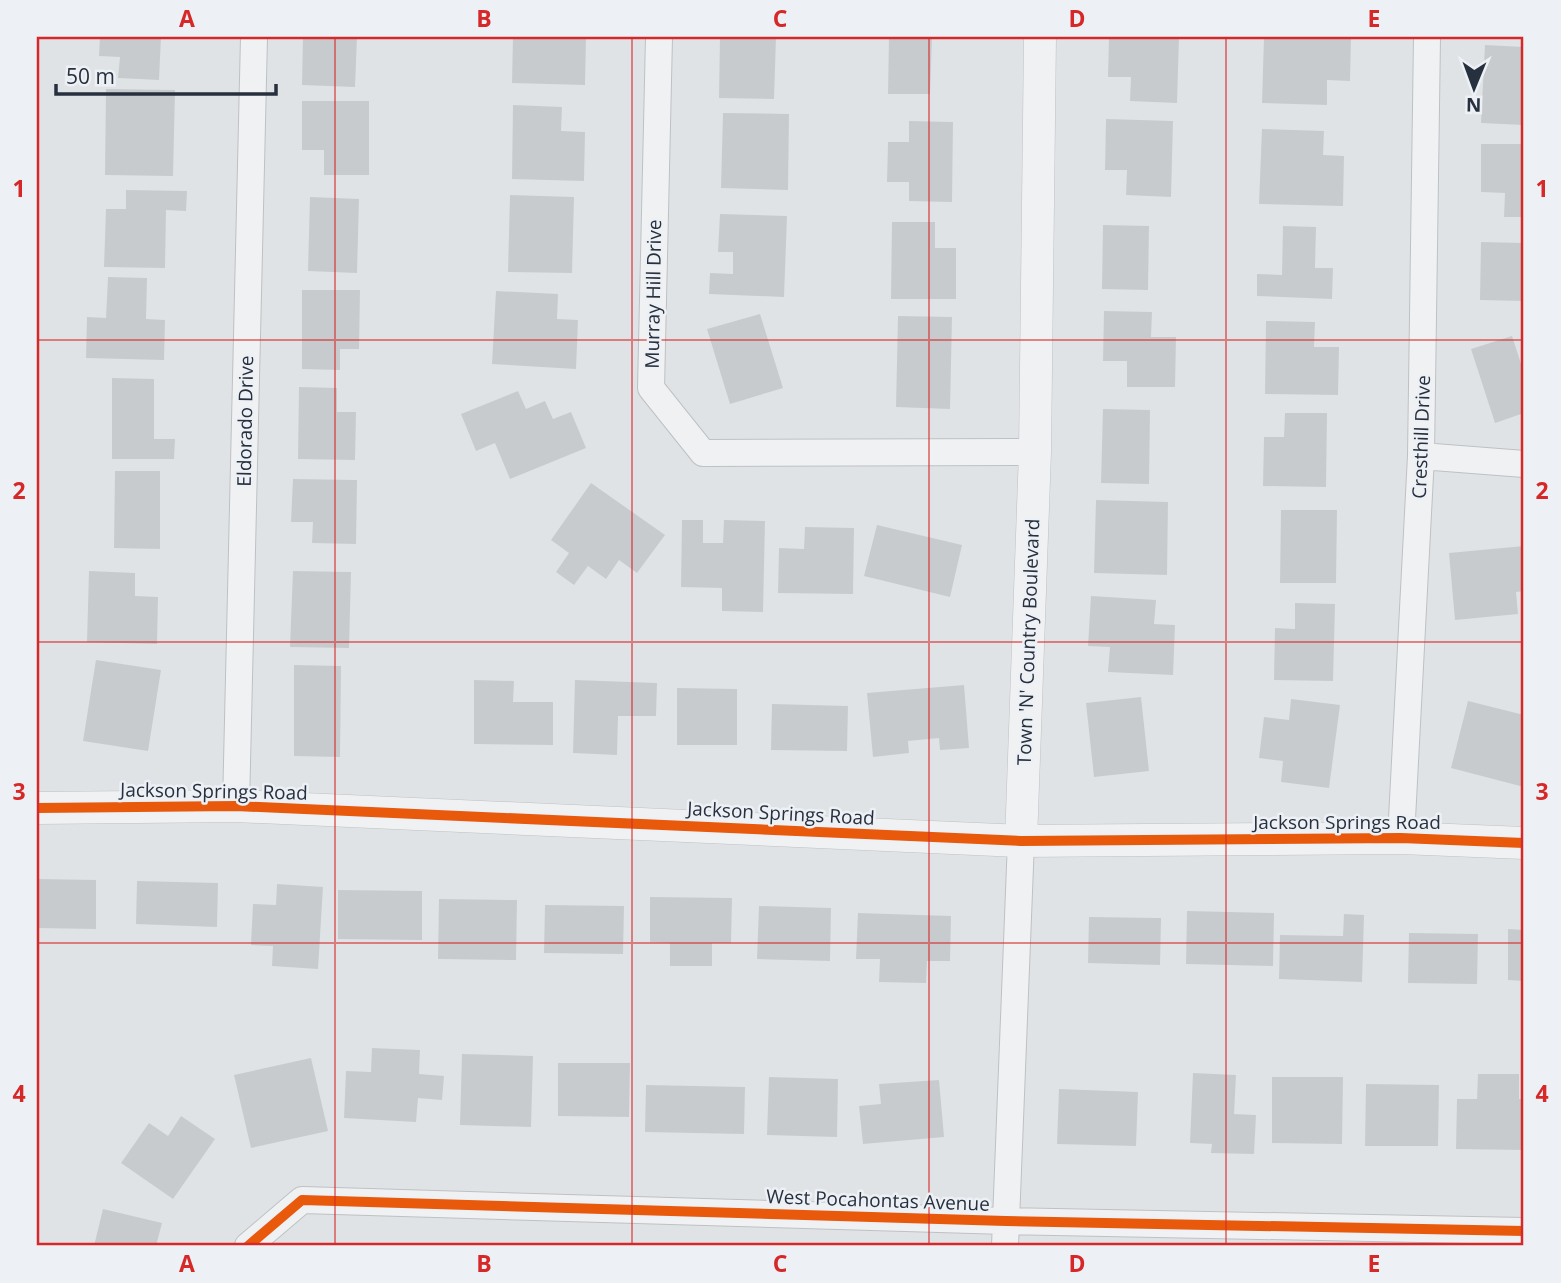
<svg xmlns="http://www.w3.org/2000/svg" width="1561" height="1283" font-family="'Open Sans',sans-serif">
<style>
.building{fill:#c8cbce}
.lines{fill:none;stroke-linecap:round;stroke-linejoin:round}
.minor-casing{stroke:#bec1c4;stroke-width:28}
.tertiary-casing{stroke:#bec1c4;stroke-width:33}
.minor{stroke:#f0f1f2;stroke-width:26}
.tertiary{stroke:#f0f1f2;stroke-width:32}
.cycleway-casing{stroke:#edf1f5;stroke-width:15}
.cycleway{stroke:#e8590c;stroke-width:10}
.grid{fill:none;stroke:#d62828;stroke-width:2;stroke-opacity:0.55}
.labels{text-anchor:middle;stroke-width:5;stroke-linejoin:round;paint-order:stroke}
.street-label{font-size:19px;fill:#27303e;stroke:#edf1f5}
.neatline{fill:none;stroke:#d62828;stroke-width:2.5}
.grid-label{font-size:23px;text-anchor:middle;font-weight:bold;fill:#d62828}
</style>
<rect width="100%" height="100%" fill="#e0e3e6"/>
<!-- building -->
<path class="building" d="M100 37H161L159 80 118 78 120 57 99 56Z
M303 37H357L355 87 302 85Z
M513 37H586L585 85 512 83Z
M720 37H776L774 99 719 98Z
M889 37H932L930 94H888Z
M1109 37H1179L1177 103 1130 101 1131 77H1108Z
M1264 37H1351L1350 81 1327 80V105L1262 103Z
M1485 45 1524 47V125L1481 123Z
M106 89 175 90 173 176 105 175Z
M302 101H369V175H324V150H302Z
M513 105 562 107 561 131 585 132 584 181 512 179Z
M723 113 789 114 788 190 721 188Z
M1106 119 1173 121 1171 197 1126 195 1127 170H1105Z
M909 121 953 122 952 202 909 201V182H887L888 142H909Z
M1262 129 1324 131 1323 155 1344 156 1343 206 1259 204Z
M1481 144H1524V217H1504L1505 193 1481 192Z
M126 190 187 191 186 211 166 210 165 268 104 267 106 209H126Z
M510 195 574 197 572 273 508 272Z
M310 197 359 199 357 273 308 271Z
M720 214 787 216 784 297 709 294 710 273 733 274V252H718Z
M892 222H935V248H956V299H891Z
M1103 225 1149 226 1148 290 1102 289Z
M1283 226 1316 227 1315 268H1333L1332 299 1257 296V274L1282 275Z
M1481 242 1524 243V301L1480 300Z
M108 277 147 278 146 319 165 320 164 360 86 358 87 317 106 318Z
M302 290H360L359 349H340V370L302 369Z
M496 291 558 294 557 319 578 320 576 369 492 364Z
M1104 311 1152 312 1151 337H1176L1175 387H1127V361H1103Z
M760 314 783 388 730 404 707 329Z
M898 316 952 317 950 409 896 407Z
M1266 321 1315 322 1314 347H1339L1338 395 1265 394Z
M1512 336 1524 373V413L1495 423 1471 349Z
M112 378 154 379V439H175L174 459H112Z
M299 387 337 388V412H356L355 460 298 459Z
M518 391 526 409 545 401 553 419 571 412 586 448 510 479 495 443 476 451 461 414Z
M1103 409 1150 410 1149 484 1101 483Z
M1285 413H1327L1326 487 1263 486 1264 437H1284Z
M115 471H160V549L114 548Z
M293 479 357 480 356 544 312 543 313 522H291Z
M591 483 665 535 637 573 619 560 606 579 588 566 574 585 556 572 569 553 551 540Z
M1096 500 1168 502 1167 575 1094 573Z
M1281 510H1337L1336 583H1280Z
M682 520H703V543H723L724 520 765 521 763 612 722 611V588L681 587Z
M877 525 962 545 950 597 864 576Z
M805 527 854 528 853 594 778 593 779 548 804 549Z
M1524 546V591L1516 592 1518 614 1455 620 1449 553Z
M89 571 135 573V596L158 597 157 644 87 642Z
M293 571 351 572 349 648 290 647Z
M1091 596 1156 600 1154 624 1175 625 1173 675 1108 672 1110 647 1088 646Z
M1295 603 1335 604 1333 681 1274 680 1275 628 1295 629Z
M96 660 161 670 148 751 83 741Z
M294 665 341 666 340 757 294 756Z
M474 680 514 681 513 702H553V745L474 744Z
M575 680 657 683 656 716H618L617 755 573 753Z
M964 685 969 748 940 750 939 738 908 741 909 753 873 757 867 693Z
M677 688 737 689V745H677Z
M1141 697 1149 771 1094 777 1086 703Z
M1291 699 1340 705 1329 788 1281 782 1283 761 1259 758 1264 717 1289 720Z
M1468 701 1524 715V787L1451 768Z
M772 704 848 706 847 751 771 750Z
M37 879 96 880V929L37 928Z
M137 881 218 883 217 927 136 924Z
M277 884 323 887 318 969 272 966 273 946 251 945 253 904 276 905Z
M338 890 422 891V940L338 939Z
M650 897 732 898 731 943H712V966H670V943L650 942Z
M439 899 517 900 516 960 438 959Z
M545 905 624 906 623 954 544 953Z
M759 906 831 908 830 961 757 959Z
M1187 911 1274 913 1273 966 1186 964Z
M858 913 951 916 950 961H927L926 983 879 982 880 959H856Z
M1344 914 1364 915 1362 982 1279 979 1280 935 1343 936Z
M1089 917 1161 918 1160 965 1088 963Z
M1508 929 1524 930V981L1508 980Z
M1409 933 1478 934 1477 984 1408 983Z
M372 1048 420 1050 419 1074 444 1076 442 1100 418 1098 416 1122 344 1118 346 1071 371 1072Z
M462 1054 533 1056 531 1127 460 1125Z
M311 1058 328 1131 251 1148 234 1075Z
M558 1063H630L629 1117 558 1116Z
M1193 1073 1236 1075 1234 1114 1256 1115 1254 1154 1211 1153 1212 1144 1190 1143Z
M1478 1074H1519V1099H1524V1150L1456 1149 1457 1099H1477Z
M769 1077 838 1079 837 1137 767 1135Z
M1272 1077H1343L1342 1144 1272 1143Z
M939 1080 944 1137 863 1144 859 1106 881 1104 879 1084Z
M1366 1084 1439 1085 1438 1146H1365Z
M646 1085 745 1087 744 1134 645 1132Z
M1059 1089 1138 1092 1136 1146 1057 1144Z
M181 1116 215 1139 173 1199 121 1163 149 1123 168 1136Z
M103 1209 162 1223 156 1246H94Z"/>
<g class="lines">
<defs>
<path id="minor" d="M659 37 651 388 703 453 1035 452
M1421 456 1524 464
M236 806 254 37
M1401 838 1421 456 1427 37
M248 1246 302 1200 1006 1221 1524 1231
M1005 1246 1021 841"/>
<path id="tertiary" d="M37 808 236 806 1021 841 1401 838 1524 843
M1021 841 1035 452 1040 37"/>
</defs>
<!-- minor casing -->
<use href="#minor" class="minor-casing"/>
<!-- tertiary casing -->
<use href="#tertiary" class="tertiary-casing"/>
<!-- minor -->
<use href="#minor" class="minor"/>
<!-- tertiary -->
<use href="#tertiary" class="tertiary"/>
<defs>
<path id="cycleway" d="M37 808 236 806 1021 841 1401 838 1524 843
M248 1246 302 1200 1006 1221 1524 1231"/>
</defs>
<!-- cycleway casing -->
<use href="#cycleway" class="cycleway-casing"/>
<!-- cycleway -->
<use href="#cycleway" class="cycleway"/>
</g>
<!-- grid -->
<path class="grid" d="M335 37V1246M632 37V1246M929 37V1246M1226 37V1246M37 340H1524M37 642H1524M37 943H1524"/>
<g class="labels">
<!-- street labels -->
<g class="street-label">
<text transform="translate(653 294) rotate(-89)" y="7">Murray Hill Drive</text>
<text transform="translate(245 421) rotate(-89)" y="7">Eldorado Drive</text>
<text transform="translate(1421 437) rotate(-88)" y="7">Cresthill Drive</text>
<text transform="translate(1028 642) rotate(-88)" y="7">Town 'N' Country Boulevard</text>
<text transform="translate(214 791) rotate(1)" y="7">Jackson Springs Road</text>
<text transform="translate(781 813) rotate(3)" y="7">Jackson Springs Road</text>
<text x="1347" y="829">Jackson Springs Road</text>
<text transform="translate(878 1200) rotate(2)" y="7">West Pocahontas Avenue</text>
</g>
</g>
<!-- border -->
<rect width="1561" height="1283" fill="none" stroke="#edf1f5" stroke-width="77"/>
<!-- north arrow -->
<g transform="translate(1474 88) rotate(181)" stroke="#edf1f5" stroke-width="5" paint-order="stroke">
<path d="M0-5L12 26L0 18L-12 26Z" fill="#27303e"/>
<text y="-10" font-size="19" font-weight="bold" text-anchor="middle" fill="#27303e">N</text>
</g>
<!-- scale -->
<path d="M56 84v10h220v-10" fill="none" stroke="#27303e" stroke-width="3.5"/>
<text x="66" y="84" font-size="21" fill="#27303e" stroke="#edf1f5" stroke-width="5" paint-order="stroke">50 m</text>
<rect x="38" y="38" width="1484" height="1206" class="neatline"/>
<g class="grid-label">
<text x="187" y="27">A</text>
<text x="484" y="27">B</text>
<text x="780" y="27">C</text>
<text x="1077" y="27">D</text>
<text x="1374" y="27">E</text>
<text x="19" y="197">1</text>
<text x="1542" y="197">1</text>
<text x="19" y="499">2</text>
<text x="1542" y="499">2</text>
<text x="19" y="800">3</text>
<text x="1542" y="800">3</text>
<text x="19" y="1102">4</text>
<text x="1542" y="1102">4</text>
<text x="187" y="1272">A</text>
<text x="484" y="1272">B</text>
<text x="780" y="1272">C</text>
<text x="1077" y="1272">D</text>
<text x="1374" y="1272">E</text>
</g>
</svg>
